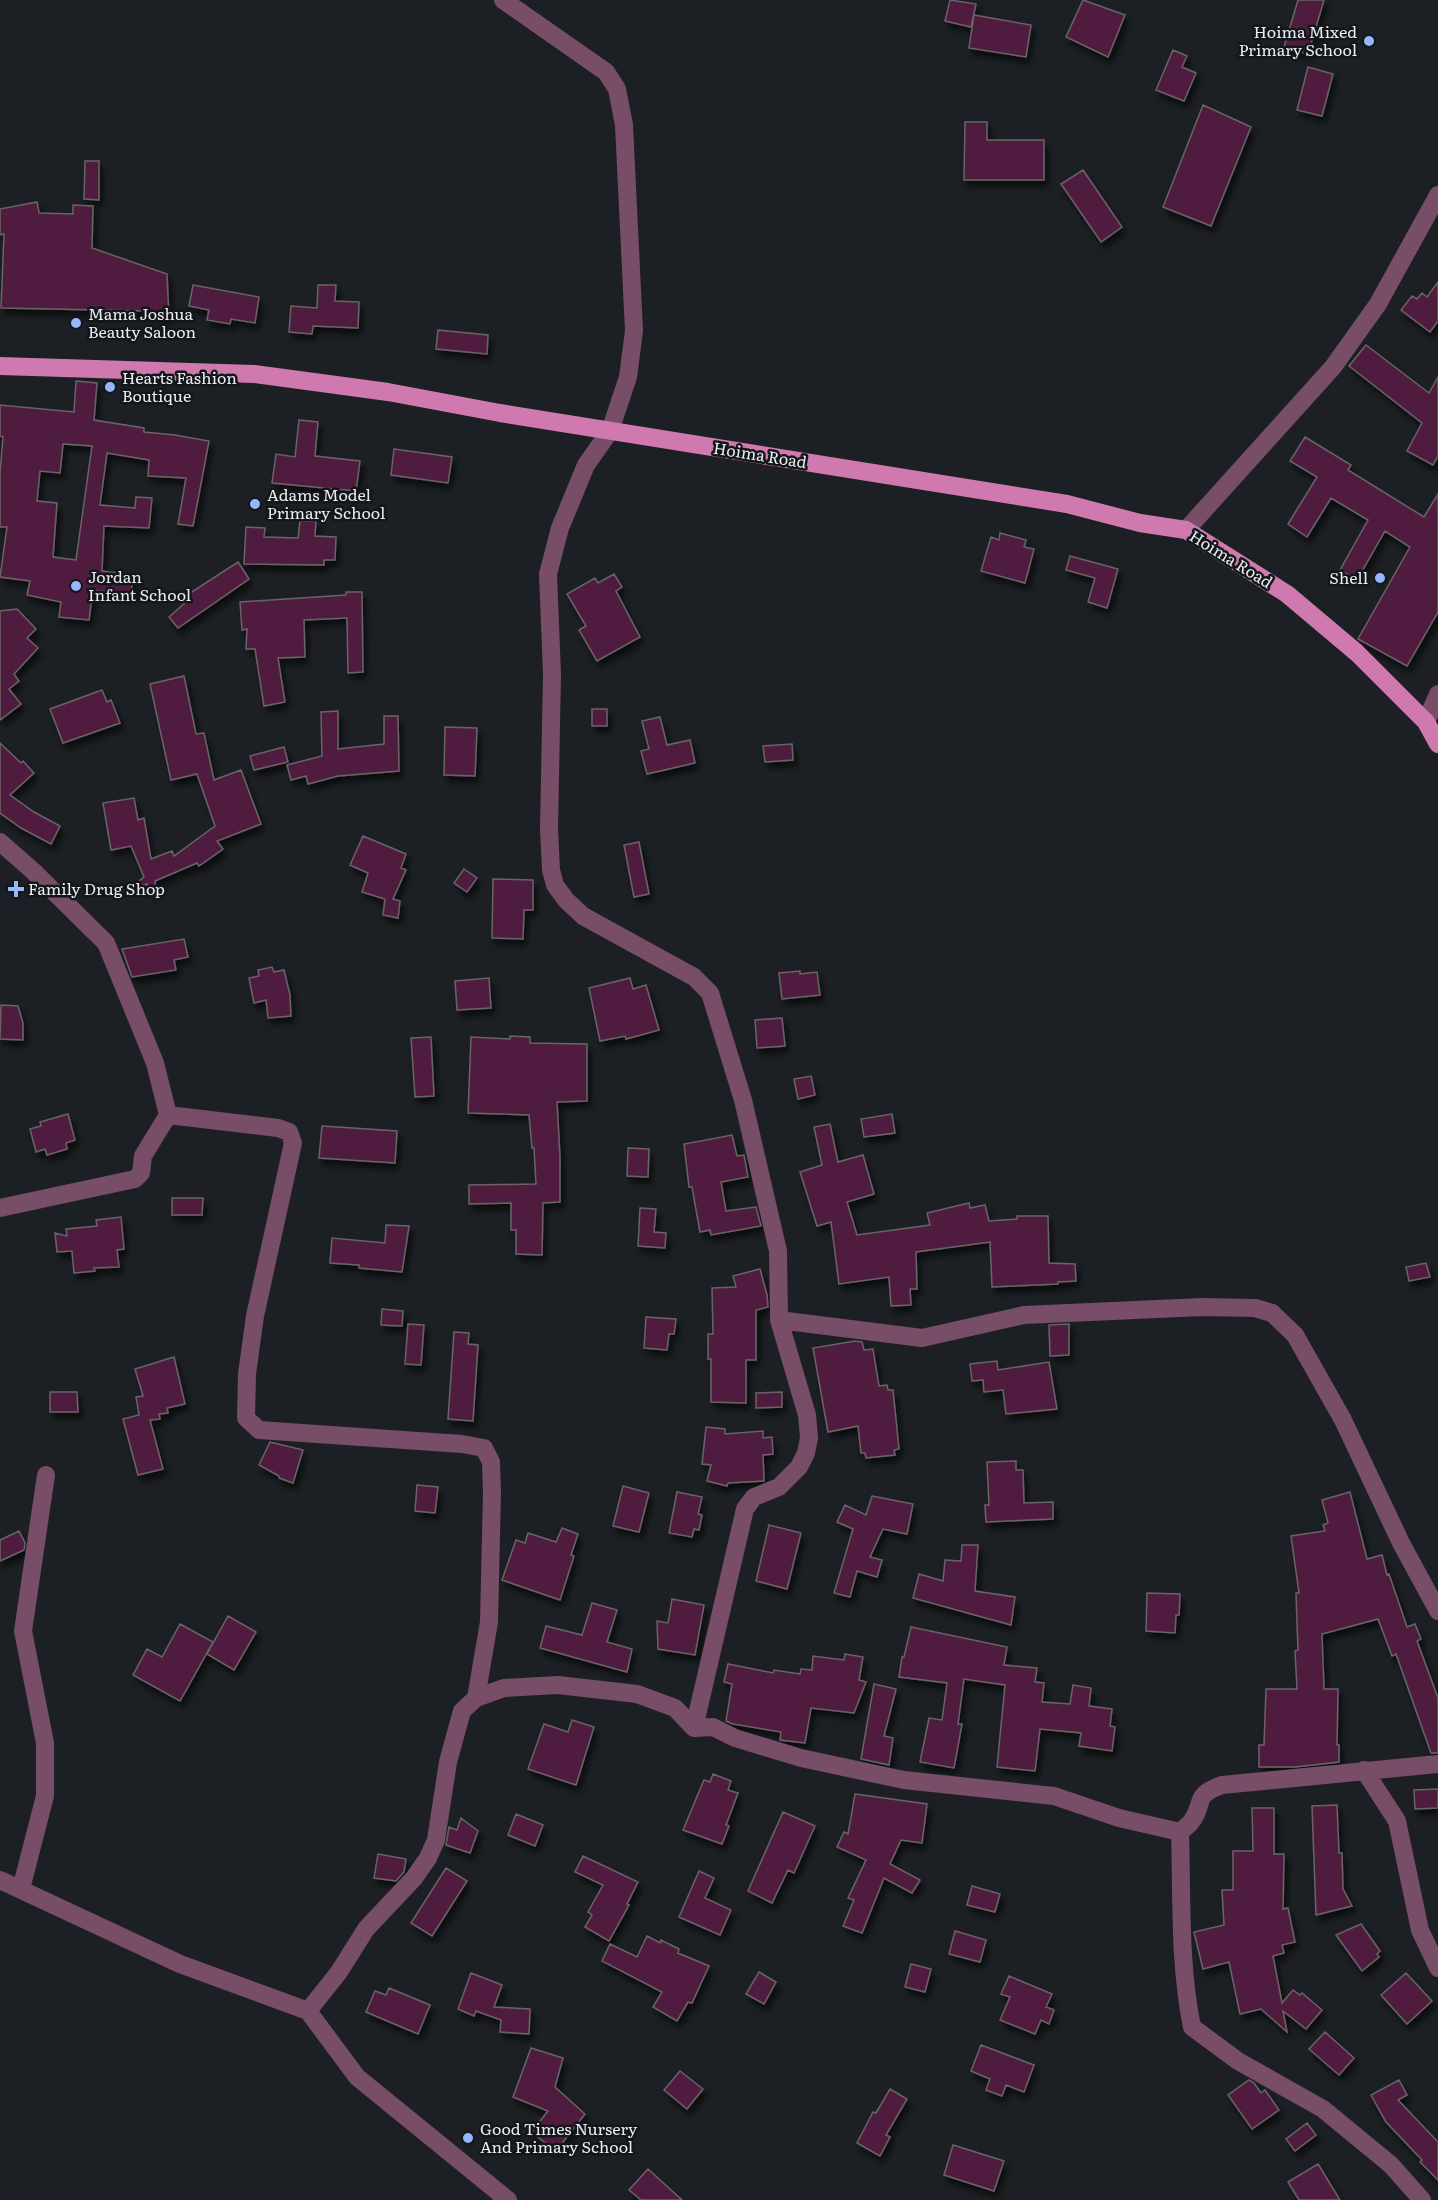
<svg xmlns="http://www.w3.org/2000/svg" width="1438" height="2200" font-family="Literata,serif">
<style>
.building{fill:#501d3f;stroke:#696366;stroke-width:1.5;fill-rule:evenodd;filter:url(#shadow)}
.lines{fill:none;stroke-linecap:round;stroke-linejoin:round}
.minor{stroke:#774d67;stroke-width:18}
.major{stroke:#cf79af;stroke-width:18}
.poi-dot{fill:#94b7fd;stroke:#13161a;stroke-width:2}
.labels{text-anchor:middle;stroke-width:5;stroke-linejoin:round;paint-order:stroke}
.poi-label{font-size:16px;fill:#eaecef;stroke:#13161a;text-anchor:start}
.street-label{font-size:16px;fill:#eaecef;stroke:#13161a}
</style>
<defs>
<filter id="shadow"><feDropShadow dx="3.5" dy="6" stdDeviation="3" flood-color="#0009"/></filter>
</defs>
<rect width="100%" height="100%" fill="#1c2024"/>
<!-- building -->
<path class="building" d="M950 0 976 4 971 27 945 21Z
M1083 0 1125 15 1108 57 1066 37Z
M1298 0H1324L1308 54 1284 47Z
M974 15 1031 25 1026 57 969 48Z
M1173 50 1187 56 1182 67 1196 73 1184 101 1156 90Z
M1308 67 1333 74 1322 116 1297 110Z
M1203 105 1251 127 1211 226 1163 207Z
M965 122H987V140H1044V180H964Z
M85 161H99V200L84 199Z
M1083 170 1122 227 1101 242 1061 184Z
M37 202 39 213 73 214V205L93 206 92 248 167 274 169 317 149 314 150 311 1 308 4 234 0 235V209Z
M1438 282V321L1430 332 1401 310 1412 296 1417 299 1422 293 1427 297Z
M193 285 259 297 255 323 231 319 230 324 207 320 209 310 189 306Z
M318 285H336L335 301 359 302 358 328 313 326 312 334 289 332 291 306 317 308Z
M438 330 488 335 487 354 436 349Z
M1366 345 1429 393 1438 377V456L1433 465 1407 451 1422 423 1349 366Z
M76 381 97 383 94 420 144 428V432L175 435 209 441 193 526 178 524 186 478 148 476 149 460 107 453 100 505 135 508 136 497 152 498 149 528 104 526 102 571 133 575 131 595 93 590 89 620 59 617 61 602 27 595 30 581 0 577 7 527H0V473L3 437 0 436V405L74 412ZM63 444 92 446 76 560 53 557 57 503 37 501 40 471 60 473Z
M299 420 318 422 315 456 360 461 356 491 272 483 276 454 295 457Z
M1305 437 1351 465 1348 470 1424 517 1438 494V612L1407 666 1358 639 1410 547 1385 531 1357 580 1340 570 1368 520 1331 498 1307 537 1288 524 1317 477 1290 461Z
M394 449 452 457 448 483 391 475Z
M300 521H316L315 536 336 537 335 560H324V565L244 564 246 527 265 528 264 537 298 538Z
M1000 533 1026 540 1024 547 1034 549 1025 583 981 571 991 537 999 540Z
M1070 556 1118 569 1107 608 1088 602 1095 578 1066 570Z
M238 562 249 579 178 628 169 617 187 601 184 597Z
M614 574 622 587 616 591 640 637 597 661 579 630 586 626 567 594 595 578 598 583Z
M346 592H362L363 672 348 673 347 618 304 620 305 657 278 658 285 702 264 706 255 649H246L247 629 242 630 240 602 346 595Z
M17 609 36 629 27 638 38 648 14 674 19 681 9 689 21 704 0 720V611Z
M184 676 196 734 204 733 214 780 241 770 261 824 217 841 223 849 199 866 197 863 155 881 156 890 150 892 147 884 142 886 139 881 144 877 131 846 111 850 103 803 134 798 138 820 144 818 151 859 172 851 174 856 215 826 197 774 171 780 150 684Z
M102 690 107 702 111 700 120 723 63 743 50 709Z
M592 709H607V726H592Z
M338 711V749L384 744V716H398L399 771 338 776 308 784 306 776 291 780 287 765 322 756 321 712Z
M660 717 667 745 690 740 695 763 647 774 641 751 649 749 642 721Z
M445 727 477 728 475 776 444 775Z
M0 743 21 763 23 761 34 773 10 795 34 812 60 826 51 844 21 828 0 813Z
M792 744 793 760 765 762 763 746Z
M284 747 288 762 254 770 250 756Z
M363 836 406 854 401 868 406 870 393 899 400 901 398 918 383 915 385 899 362 892 368 873 350 865Z
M639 842 649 894 634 897 624 845Z
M464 869 477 878 467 892 454 883Z
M493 879 533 880V910H524L523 939 492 938Z
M184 939 188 957 174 960 176 970 132 977 122 949Z
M272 967 274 972 284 970 290 995 291 1016 268 1018 266 1000 254 1003 249 978 259 976 258 970Z
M800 971V974L817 972 820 995 782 999 779 973Z
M489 978 491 1008 457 1010 455 981Z
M630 978 633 989 646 985 659 1030 626 1039 625 1036 600 1041 589 988Z
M1 1005 18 1006 23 1023V1040L0 1039Z
M782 1018 785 1046 757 1048 755 1020Z
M510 1036 530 1037V1043L587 1044V1101L557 1102 560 1157V1202L543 1203 542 1255 516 1254V1230H511V1203L469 1204V1185L536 1184 534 1148H532L529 1115 468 1113 471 1037 510 1039Z
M431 1037 434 1096 415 1097 411 1038Z
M811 1076 815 1095 798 1099 794 1079Z
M68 1114 75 1140 66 1143 67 1149 47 1155 45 1149 36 1152 30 1129 41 1126 40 1122Z
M892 1114 895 1133 864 1137 861 1119Z
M830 1124 838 1162 863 1155 874 1194 847 1202 857 1235 930 1225 927 1213 969 1203 970 1208 985 1205 989 1221 1017 1219V1216H1048L1049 1263 1075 1264 1076 1281 1058 1282V1284L992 1287 990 1242 916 1252 917 1289H910L911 1305 891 1306 889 1277 839 1284 831 1222 817 1226 800 1172 822 1165 814 1127Z
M322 1126 397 1131 395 1163 319 1158Z
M732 1135 737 1156 744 1155 748 1177 721 1182 726 1211 756 1207 761 1226 711 1235 710 1230 700 1232 692 1187H689L684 1144Z
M628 1148 649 1149 648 1177 627 1176Z
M172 1198H203L202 1215H172Z
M640 1208 656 1209 654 1232 666 1233 665 1248 638 1246Z
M121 1217 124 1249 117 1250 119 1267 94 1268 95 1271 74 1273 72 1251 57 1252 55 1233 67 1236 66 1229 97 1226 96 1220Z
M386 1225 409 1226 402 1272 359 1268V1265L330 1263 332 1238 385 1243Z
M1426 1263 1430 1277 1409 1281 1406 1267Z
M760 1269 767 1295 768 1307 756 1310V1360H746V1403L711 1402V1359H708V1334H713L712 1288 736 1287 733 1276Z
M382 1309 403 1311 402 1326 381 1325Z
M646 1317 676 1319 674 1334H669L667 1350 644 1348Z
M408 1324 424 1325 421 1365 405 1364Z
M1069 1324V1355L1050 1356 1049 1325Z
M454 1332 469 1333 468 1344 478 1345 473 1421 448 1419Z
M855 1341 862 1342 864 1350 873 1349 879 1386 887 1385 888 1390H893L899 1449 894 1450 895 1455 866 1458 865 1453H861L858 1426 828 1432 813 1348Z
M174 1357 185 1404 167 1408 168 1413 159 1414 160 1419 150 1420 163 1469 138 1475 123 1419 139 1415 136 1397 143 1396 135 1369Z
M997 1361 998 1370 1049 1362 1057 1409 1006 1414 1003 1390 984 1392 983 1380 972 1381 970 1364Z
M50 1392H77L78 1412H50Z
M782 1392V1407L756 1408V1393Z
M706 1427 725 1429V1434L763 1431V1438L772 1437 773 1454 763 1455 764 1481 728 1483 727 1486 707 1481 711 1465 702 1464Z
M270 1442 303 1450 293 1483 279 1478V1476L259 1465Z
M1016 1461V1470H1023L1024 1503 1053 1502V1519L986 1522 985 1505H989L987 1462Z
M417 1485 438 1487 435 1513 415 1511Z
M623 1486 649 1493 639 1532 613 1526Z
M677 1492 702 1497 698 1514 702 1515 699 1530 694 1529 692 1537 669 1533Z
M1350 1492 1367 1559 1382 1555 1387 1575 1389 1574 1407 1627 1415 1624 1421 1639 1417 1641 1438 1698V1753H1431L1396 1654 1392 1656 1378 1619 1322 1634 1324 1689H1338L1337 1745H1339V1762L1295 1767H1259V1745H1264L1266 1689H1297L1295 1651 1298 1650 1296 1593H1299L1291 1536 1325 1531 1323 1525 1328 1523 1322 1500Z
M872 1496 913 1504 907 1534 883 1529 870 1557 882 1560 877 1577 857 1571 850 1597 834 1593 853 1529 837 1522 845 1505 866 1515Z
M769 1525 801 1533 787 1589 756 1581Z
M562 1528 578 1534 571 1555 574 1556 560 1600 502 1580 516 1540 525 1543 528 1533 556 1542Z
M19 1531 25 1543 24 1550 0 1561V1540Z
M962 1545H978L975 1591 1015 1597 1011 1625 913 1598 919 1574 943 1581 945 1560 961 1561Z
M1147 1593 1180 1594 1179 1615H1176L1175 1633 1146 1631Z
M672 1599 704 1605 695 1655 658 1649 657 1621 668 1623Z
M592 1603 617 1610 607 1642 632 1649 627 1672 540 1648 546 1626 582 1635Z
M228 1616 256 1632 234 1670 207 1654Z
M180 1624 213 1642 180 1701 133 1675 147 1649 162 1657Z
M911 1627 1007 1647 1004 1665 1037 1668 1035 1682 1044 1683 1042 1702 1070 1704 1073 1685 1091 1688 1089 1706 1112 1709 1110 1726 1115 1727 1112 1751 1079 1746 1081 1733 1040 1729 1035 1771 997 1767 1005 1685 964 1679 958 1724H962L954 1768 920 1762 929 1718 942 1720 947 1683 899 1677 902 1657H904Z
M845 1654 863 1657 859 1680 866 1682 854 1713 811 1708 805 1743 780 1740 781 1732 733 1724 726 1721 732 1684 724 1682 728 1664 773 1673 774 1670 800 1674 801 1669 812 1670 813 1656 844 1660Z
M874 1684 896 1689 884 1736 893 1738 889 1765 861 1759Z
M572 1720 594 1727 576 1785 528 1769 544 1724 568 1732Z
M713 1774 731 1781 728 1790 738 1793 726 1825 729 1826 722 1844 683 1830 704 1780 710 1782Z
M1438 1789V1808L1415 1809 1414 1790Z
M855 1794 927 1804 922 1843 901 1840 890 1864 920 1880 912 1893 884 1878 862 1933 843 1926 854 1900 848 1898 866 1860 837 1847 844 1832 848 1834Z
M1337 1805 1339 1853H1342L1343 1889 1352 1906 1316 1915 1312 1806Z
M1252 1808H1274V1854H1284L1283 1909 1288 1908 1295 1942 1282 1945 1284 1953 1273 1956 1282 2003 1293 1990 1300 1995 1302 1993 1322 2010 1306 2029 1283 2011 1287 2032 1261 2009 1240 2014 1229 1962 1203 1969 1194 1932 1224 1925 1222 1890H1233V1851H1253Z
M783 1812 815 1826 794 1873 788 1870 772 1903 748 1891Z
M516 1814 543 1825 535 1846 508 1835Z
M461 1818 478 1831 470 1853 446 1845 449 1827 457 1830Z
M378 1854 406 1859 404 1872 396 1881 374 1878Z
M583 1856 638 1882 627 1904 629 1905 609 1941 585 1927 592 1915 588 1912 603 1885 575 1872Z
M446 1868 467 1881 432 1936 411 1923Z
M699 1871 714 1878 705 1898 731 1910 720 1935 679 1917Z
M972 1886 1000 1894 995 1912 967 1905Z
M1361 1924 1380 1951 1377 1954 1379 1957 1362 1971 1336 1935Z
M955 1931 986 1940 980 1962 949 1954Z
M647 1936 660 1943 661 1940 679 1949 678 1953 709 1966 692 2003 688 2002 677 2021 653 2007 662 1992 602 1961 610 1944 637 1957Z
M911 1964 931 1969 925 1992 905 1987Z
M759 1972 776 1982 764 2004 746 1994Z
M471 1973 502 1985 494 2007 530 2009 529 2034 500 2032 501 2020 476 2011 474 2016 458 2009Z
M1406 1973 1432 2001 1407 2024 1381 1995Z
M1009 1976 1052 1994 1046 2007 1054 2010 1049 2024 1041 2020 1035 2034 1000 2020 1010 1997 1001 1994Z
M389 1988 430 2005 418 2034 366 2012 375 1991 386 1995Z
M1325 2032 1354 2058 1339 2075 1309 2049Z
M981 2045 1034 2065 1024 2092 1006 2085 1002 2096 986 2090 990 2079 971 2071Z
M531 2048 563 2058 555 2087 585 2114 556 2151 531 2132 548 2111 513 2097Z
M680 2071 703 2089 687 2109 664 2090Z
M1249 2080 1254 2083 1261 2093 1265 2090 1279 2110 1252 2129 1228 2095Z
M1399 2080 1407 2095 1398 2100 1438 2142V2180L1420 2162 1422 2160 1386 2122 1371 2095Z
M890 2089 907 2099 886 2135 890 2137 880 2156 857 2143 873 2112 876 2113Z
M1307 2123 1316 2135 1295 2151 1286 2139Z
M953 2145 1004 2161 994 2191 944 2175Z
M1318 2164 1340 2200H1299L1288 2182Z
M648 2169 682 2200H641L629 2190Z"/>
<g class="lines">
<!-- minor -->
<path class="minor" d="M503 0 606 72 617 89 624 125 634 331 628 377 610 431 586 465 560 528 548 574 552 674 549 829 551 870 555 885 566 900 583 916 694 977 710 993 743 1100 778 1251 779 1320 807 1415 809 1438 806 1453 799 1467 779 1487 754 1497 745 1509 694 1728
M1186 530 1333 367 1378 304 1438 195
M1426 722 1438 694
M0 842 32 870 106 943 155 1063 168 1115 143 1156 141 1173 135 1179 0 1208
M168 1115 278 1128 289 1132 293 1143 255 1316 247 1374 246 1418 259 1430 462 1444 484 1448 491 1462 492 1492 489 1622 476 1698
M779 1320 922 1338 1024 1315 1202 1307 1255 1308 1272 1313 1295 1335 1343 1420 1401 1543 1438 1611
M1364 1770 1397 1821 1420 1930 1438 1968
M0 1880 180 1964 308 2011 357 2077 508 2200
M21 1889 45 1796V1743L23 1631 46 1475
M308 2011 339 1972 366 1929 414 1878 428 1858 436 1840 448 1762 462 1711 476 1698 504 1688 558 1685 637 1694 675 1708 694 1728 713 1727 735 1738 801 1758 904 1780 1054 1796 1119 1818 1180 1832
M1422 2200 1391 2165 1323 2109 1238 2061 1192 2027C1179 1963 1182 1897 1180 1832 1183 1829 1188 1826 1191 1822 1206 1803 1191 1796 1222 1785L1438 1764"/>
<!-- major -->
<path class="major" d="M0 366 254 374 388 392 500 413 1067 504 1140 523 1186 530 1287 594 1357 653 1426 722 1438 744"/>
</g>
<!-- markers -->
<g class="poi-dot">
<circle cx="1369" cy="41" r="6"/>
<circle cx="76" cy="323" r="6"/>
<circle cx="110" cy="387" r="6"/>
<circle cx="255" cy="504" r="6"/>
<circle cx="1380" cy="578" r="6"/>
<circle cx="76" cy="586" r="6"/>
<path d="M13 880h6v6h6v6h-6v6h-6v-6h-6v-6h6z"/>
<circle cx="468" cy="2138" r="6"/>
</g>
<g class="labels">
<!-- poi labels -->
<g class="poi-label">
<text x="1357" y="38" text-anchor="end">Hoima Mixed<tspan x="1357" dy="18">Primary School</tspan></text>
<text x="88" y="320">Mama Joshua<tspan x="88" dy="18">Beauty Saloon</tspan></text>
<text x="122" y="384">Hearts Fashion<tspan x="122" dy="18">Boutique</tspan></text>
<text x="267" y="501">Adams Model<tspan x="267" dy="18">Primary School</tspan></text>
<text x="88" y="583">Jordan<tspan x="88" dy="18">Infant School</tspan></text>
<text x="1368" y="584" text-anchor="end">Shell</text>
<text x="28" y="895">Family Drug Shop</text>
<text x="480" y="2135">Good Times Nursery<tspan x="480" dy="18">And Primary School</tspan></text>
</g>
<!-- street labels -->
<g class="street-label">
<text transform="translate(760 455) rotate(9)" y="6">Hoima Road</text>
<text transform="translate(1231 559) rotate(32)" y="6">Hoima Road</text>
</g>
</g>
</svg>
